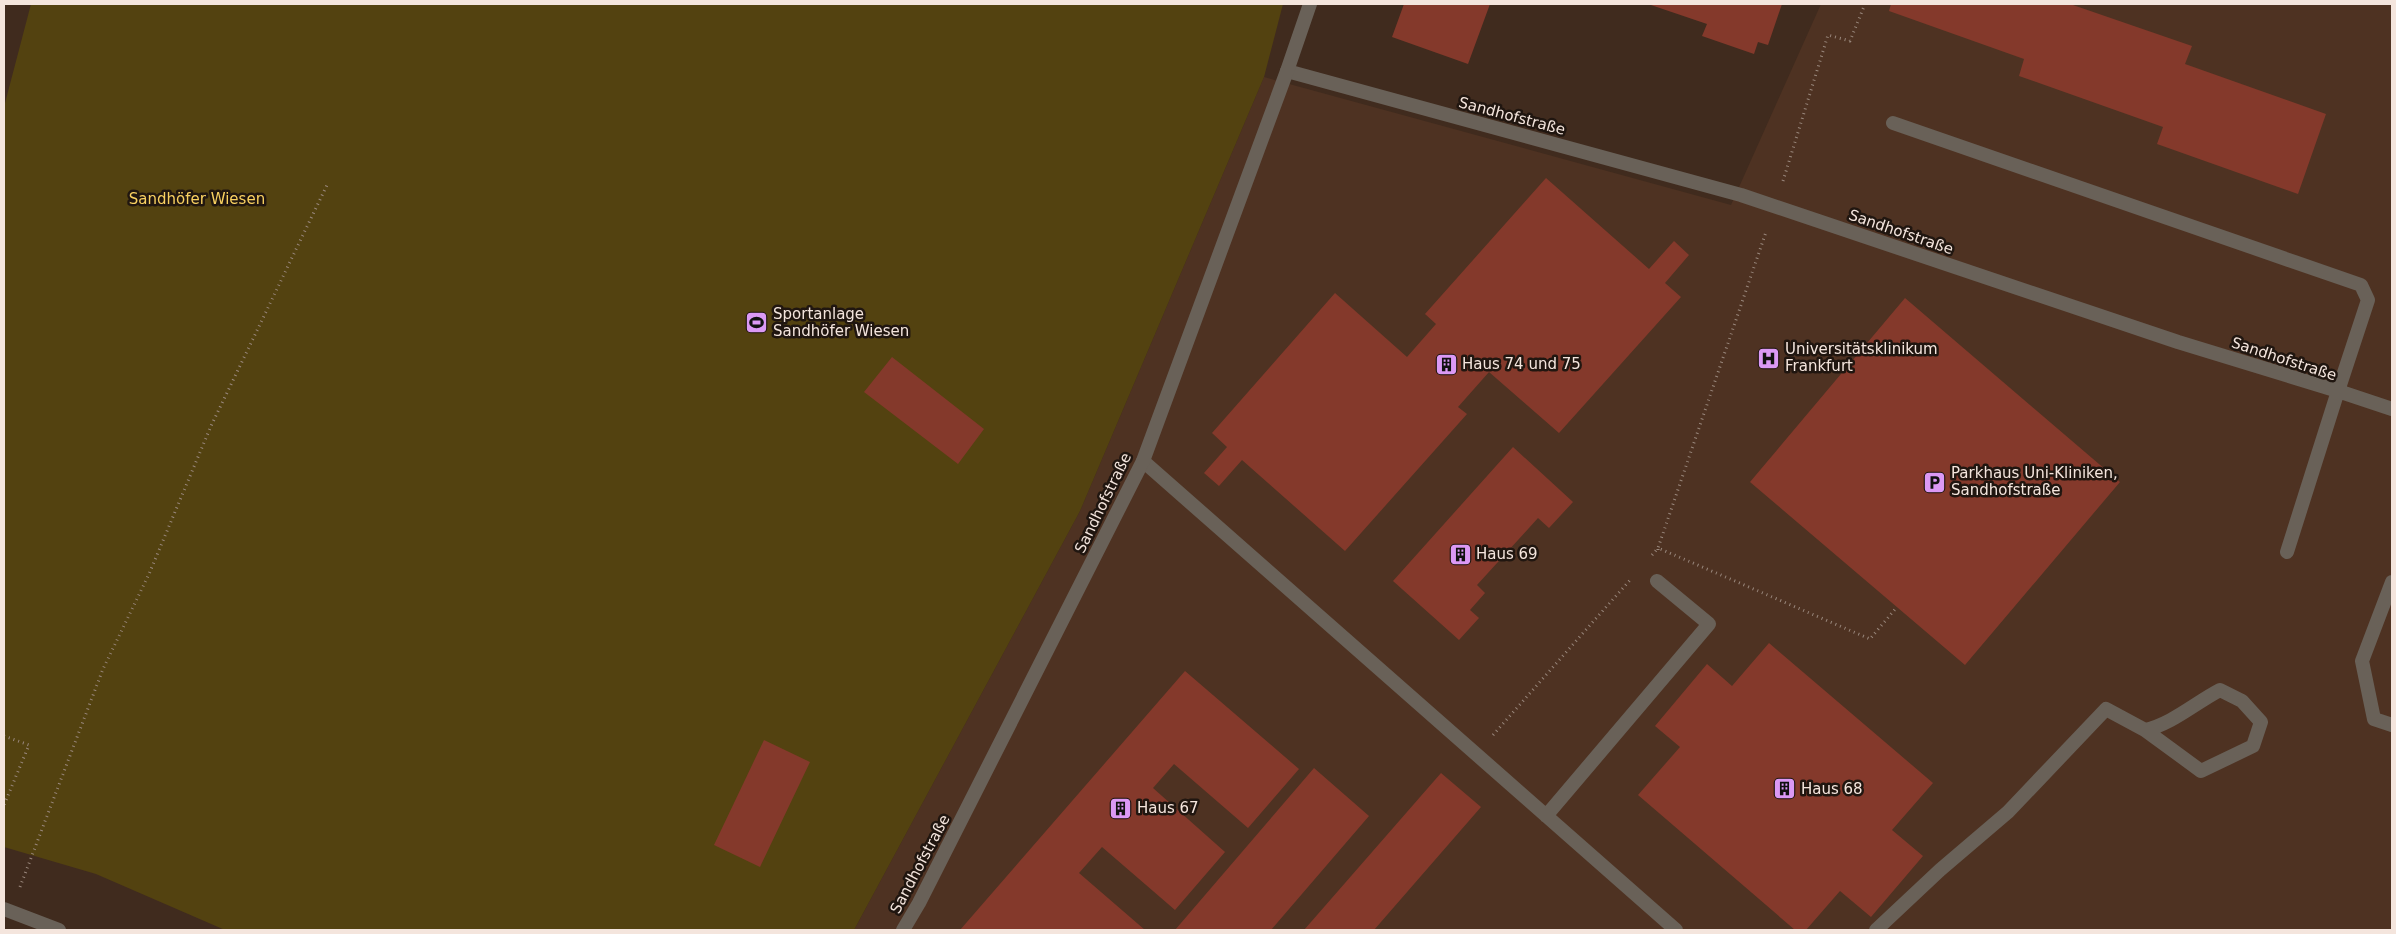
<svg xmlns="http://www.w3.org/2000/svg" width="2396" height="934" font-family="'DejaVu Sans',sans-serif">
<style>
.built{fill:#4e3222}
.green{fill:#534210}
.building{fill:#84392b}
.lines{fill:none;stroke-linecap:round;stroke-linejoin:round}
.path{stroke:#99877c;stroke-width:3;stroke-dasharray:1 4;stroke-linecap:butt}
.service{stroke:#696158;stroke-width:14}
.minor{stroke:#696158;stroke-width:14}
.labels{text-anchor:middle;stroke-width:5;stroke-linejoin:round;paint-order:stroke}
.street-label{font-size:15px;fill:#f4e5dd;stroke:#201610}
.park-label{font-size:15px;fill:#f9d161;stroke:#201610}
.poi-label{font-size:15px;fill:#f4e5dd;stroke:#201610;text-anchor:start}
</style>
<rect width="100%" height="100%" fill="#402b1e"/>
<!-- built -->
<path class="built" d="M1821 4H2392V930H854L1080 511 1264 77 1731 205Z"/>
<!-- green -->
<path class="green" d="M31 4H1283L1264 77 1080 511 854 930H225L96 874 4 847V107Z"/>
<!-- building -->
<path class="building" d="M1404 4H1490L1468 64 1392 37Z
M1648 4H1782L1768 45 1758 42 1754 54 1702 36 1707 24Z
M1891 4H2070L2192 46 2185 64 2326 114 2298 194 2157 144 2163 127 2019 76 2024 59 1889 11Z
M1546 178 1649 269 1674 241 1689 255 1665 283 1681 297 1559 433 1489 372 1458 407 1467 414 1345 551 1242 460 1219 486 1204 473 1227 447 1212 433 1335 293 1407 357 1436 324 1425 314Z
M1905 298 2120 482 1965 665 1750 482Z
M892 357 984 429 958 464 864 392Z
M1513 447 1573 502 1549 528 1538 518 1477 585 1485 593 1470 610 1479 618 1459 640 1393 581Z
M1769 643 1933 783 1892 830 1923 856 1871 917 1840 891 1806 930H1795L1638 795 1680 747 1655 726 1707 664 1732 686Z
M1185 671 1299 769 1248 828 1174 764 1153 788 1225 852 1175 910 1102 847 1079 873 1145 930H960Z
M764 740 810 762 760 867 714 845Z
M1314 768 1369 816 1271 930H1175Z
M1441 773 1481 807 1374 930H1304Z"/>
<g class="lines">
<!-- path -->
<path class="path" d="M1783 181 1828 35 1850 41 1865 4
M1658 550V548L1870 639 1897 607
M1652 555 1658 548 1766 232
M1493 735 1630 580
M4 736 29 745 4 805
M20 887 103 669 149 574 211 426 328 183"/>
<!-- service -->
<path class="service" d="M1287 71 1741 195 2178 342 2338 391 2287 552
M1893 123 2361 285 2368 300 2338 391 2392 409
M1143 461 1676 930
M2392 582 2362 661 2374 719 2392 725
M1546 816 1709 624 1657 581
M1876 930 1940 870 2008 812 2106 709 2145 730 2201 771 2253 746 2261 722 2242 701 2220 690C2195 703 2172 724 2145 730"/>
<!-- minor -->
<path class="minor" d="M4 909 59 930
M903 930 919 903 1143 461 1287 71 1310 4"/>
</g>
<!-- icons -->
<defs>
<symbol id="stadium-square" viewBox="-11 -11 22 22"><rect x="-9" y="-9" width="18" height="18" rx="4" fill="#db99f5" stroke="#201610"/><path d="M0-5a6.5 5 0 1 0 0 10a6.5 5 0 1 0 0-10ZM-3.5-1.8h7v3.6h-7Z" fill="#111"/></symbol>
<symbol id="hospital-square" viewBox="-11 -11 22 22"><rect x="-9" y="-9" width="18" height="18" rx="4" fill="#db99f5" stroke="#201610"/><path d="M-5-5h3v3.5h4V-5h3V5h-3V1.5h-4V5h-3Z" fill="#111"/></symbol>
<symbol id="building-square" viewBox="-11 -11 22 22"><rect x="-9" y="-9" width="18" height="18" rx="4" fill="#db99f5" stroke="#201610"/><path d="M-4-6H4V6H1V3H-1V6H-4ZM-2.5-4.3h1.7v1.8h-1.7ZM.8-4.3h1.7v1.8H.8ZM-2.5-1h1.7V.8h-1.7ZM.8-1h1.7V.8H.8Z" fill="#111"/></symbol>
<symbol id="parking-square" viewBox="-11 -11 22 22"><rect x="-9" y="-9" width="18" height="18" rx="4" fill="#db99f5" stroke="#201610"/><path d="M-3.5-5.5H1a3.5 3.5 0 0 1 0 7H-1V5.5H-3.5ZM-1-3.4V-.6H.8a1.4 1.4 0 0 0 0-2.8Z" fill="#111"/></symbol>
</defs>
<g fill-rule="evenodd">
<use href="#stadium-square" x="744" y="310" width="25" height="25"/>
<use href="#hospital-square" x="1756" y="346" width="25" height="25"/>
<use href="#building-square" x="1434" y="352" width="25" height="25"/>
<use href="#parking-square" x="1922" y="470" width="25" height="25"/>
<use href="#building-square" x="1448" y="542" width="25" height="25"/>
<use href="#building-square" x="1772" y="776" width="25" height="25"/>
<use href="#building-square" x="1108" y="796" width="25" height="25"/>
</g>
<g class="labels">
<!-- street labels -->
<g class="street-label">
<text transform="translate(1512 116) rotate(15)" y="5">Sandhofstraße</text>
<text transform="translate(1901 232) rotate(19)" y="5">Sandhofstraße</text>
<text transform="translate(2284 359) rotate(18)" y="5">Sandhofstraße</text>
<text transform="translate(1103 503) rotate(-64)" y="5">Sandhofstraße</text>
<text transform="translate(920 864) rotate(-62)" y="5">Sandhofstraße</text>
</g>
<!-- park labels -->
<g class="park-label">
<text x="197" y="204">Sandhöfer Wiesen</text>
</g>
<!-- poi labels -->
<g class="poi-label">
<text x="773" y="319">Sportanlage<tspan x="773" dy="17">Sandhöfer Wiesen</tspan></text>
<text x="1785" y="354">Universitätsklinikum<tspan x="1785" dy="17">Frankfurt</tspan></text>
<text x="1462" y="369">Haus 74 und 75</text>
<text x="1951" y="478">Parkhaus Uni-Kliniken,<tspan x="1951" dy="17">Sandhofstraße</tspan></text>
<text x="1476" y="559">Haus 69</text>
<text x="1801" y="794">Haus 68</text>
<text x="1137" y="813">Haus 67</text>
</g>
</g>
<!-- border -->
<rect width="2396" height="934" fill="none" stroke="#f4e5dd" stroke-width="10"/>
</svg>
